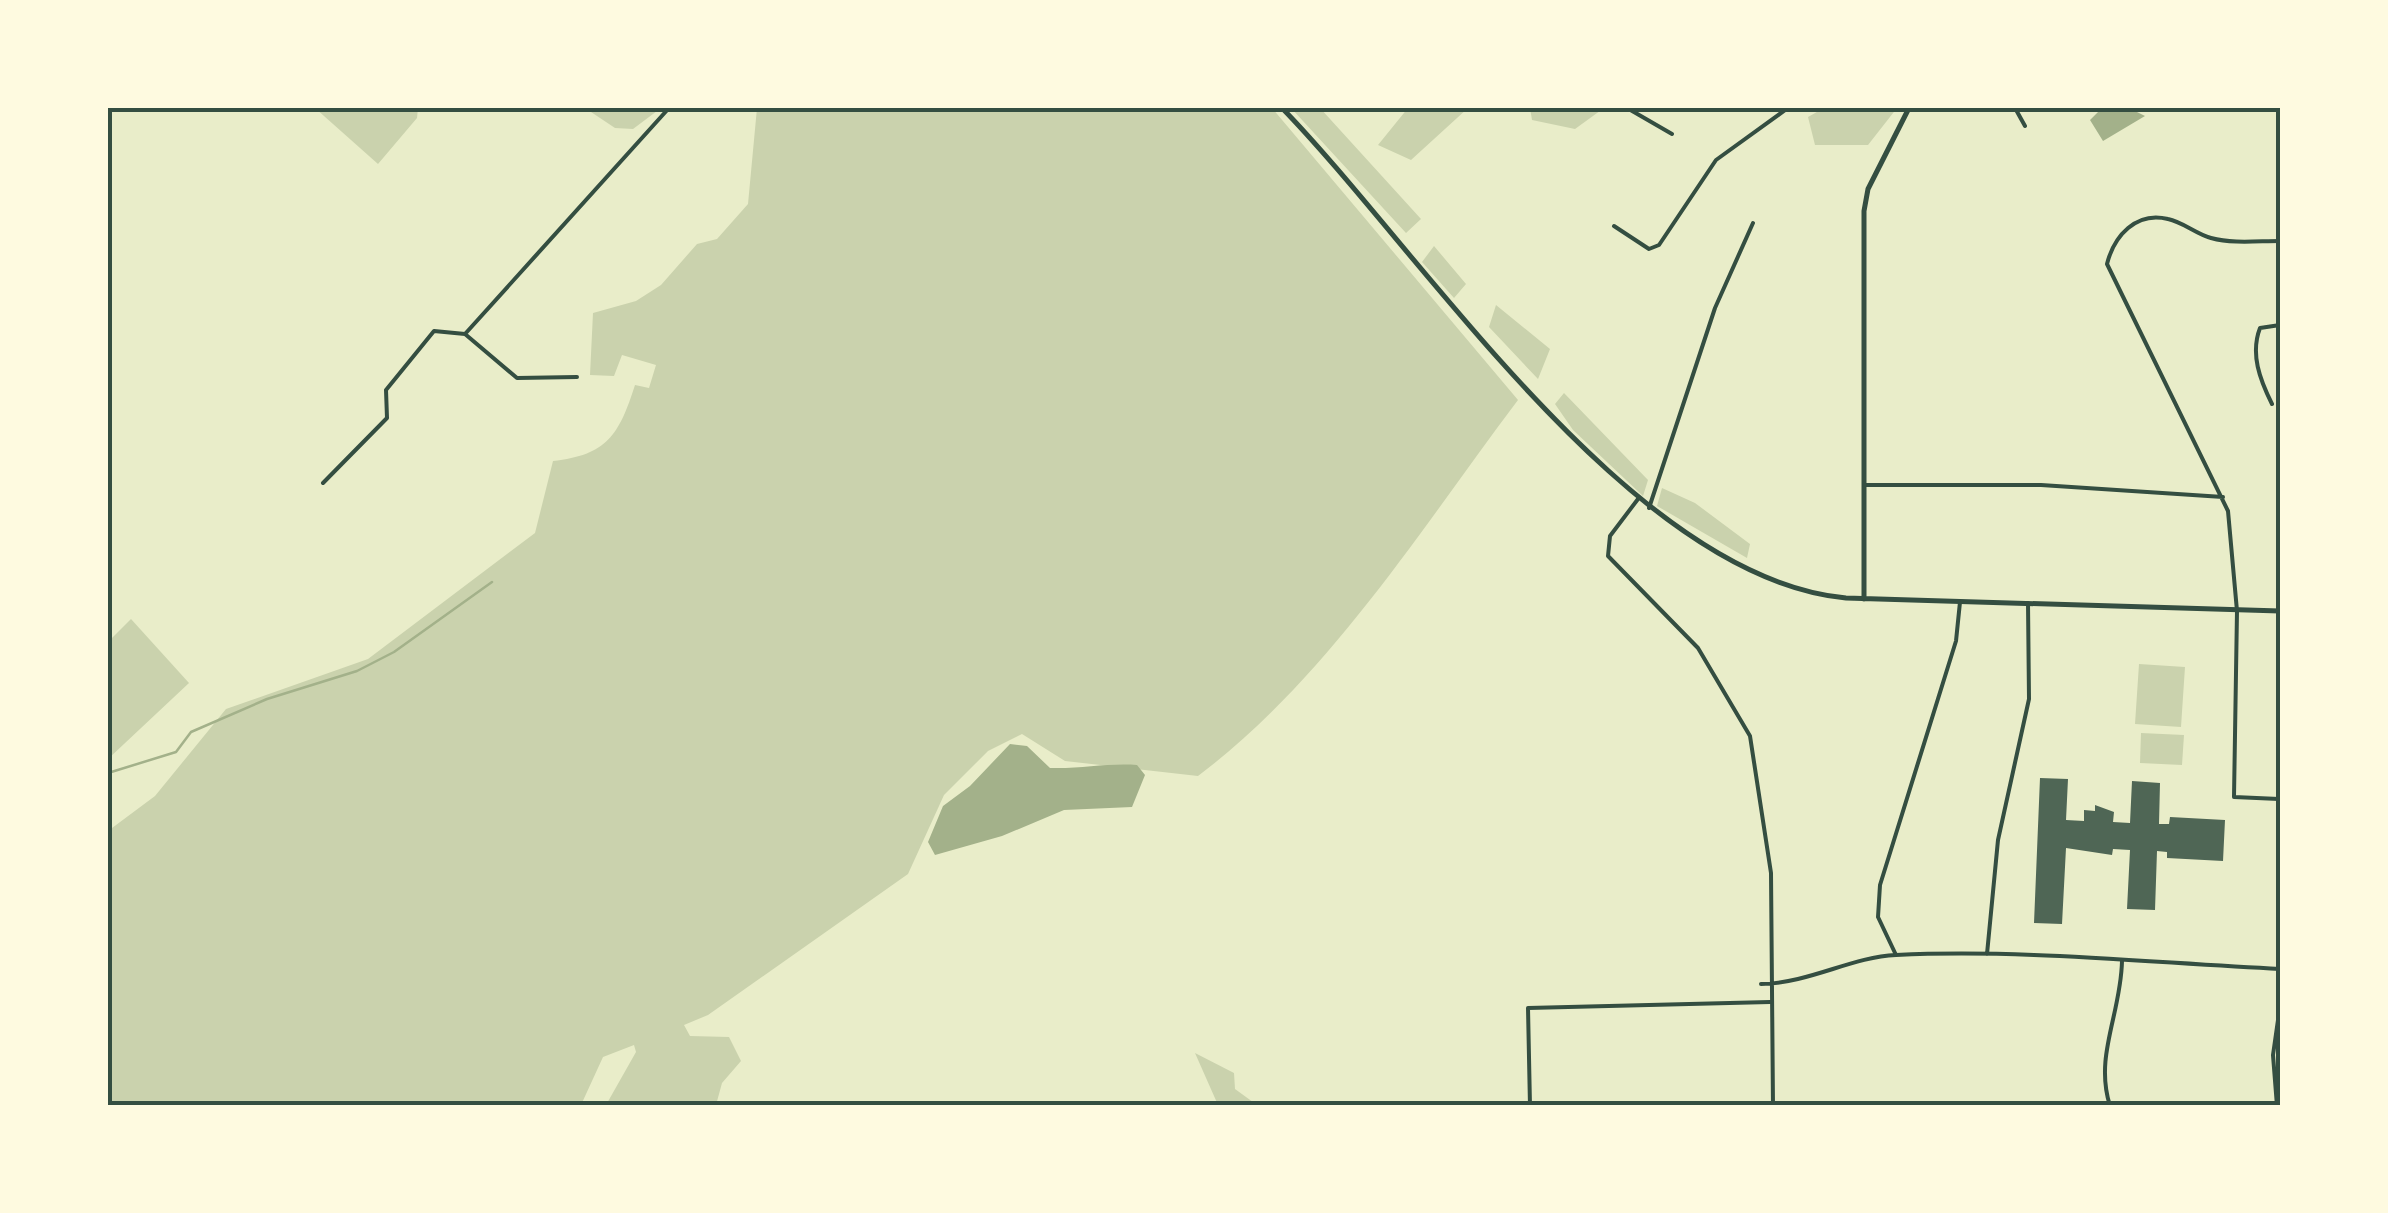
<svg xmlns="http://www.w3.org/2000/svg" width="2388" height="1213" font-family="'DM Sans',sans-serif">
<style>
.green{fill:#cad2ad}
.water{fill:#a3b18a}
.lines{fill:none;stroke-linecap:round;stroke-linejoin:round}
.stream{stroke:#a3b18a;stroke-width:2.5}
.building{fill:#4f6655}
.minor{stroke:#344e41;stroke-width:4}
.tertiary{stroke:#344e41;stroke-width:5}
.neatline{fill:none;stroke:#344e41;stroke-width:4}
</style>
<rect width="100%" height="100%" fill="#e9edc9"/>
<!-- green -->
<path class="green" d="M315 108H418L417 118 378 164Z
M585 108H661L633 129 615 128Z
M757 108H1272L1518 400C1420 530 1329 677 1198 776L1065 761 1022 734 988 751 944 795 908 874 708 1015 684 1025 690 1036 729 1037 741 1061 722 1083 716 1105H606L636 1052 634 1045 603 1057 581 1105H108V831L155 796 226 709 368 659 535 533 553 461C607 455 619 435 635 385L649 388 656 365 622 355 614 376 590 375 593 313 636 301 661 285 697 244 717 239 748 204Z
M1291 108H1320L1421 219 1406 233Z
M1408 108H1468L1411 160 1378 145Z
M1530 108H1604L1575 129 1532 120Z
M1824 108H1897L1868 145H1815L1808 117Z
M1434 246 1466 284 1454 298 1422 262Z
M1496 305 1550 349 1538 379 1489 327Z
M1564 393 1648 480 1643 496 1573 430 1555 404Z
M1662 488 1695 503 1750 544 1747 558 1657 506Z
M131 619 189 683 108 759V642Z
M2139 664 2185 667 2181 727 2135 724Z
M2141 733 2184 735 2182 765 2140 763Z
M1195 1053 1234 1073 1235 1089 1257 1105H1218Z"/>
<!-- water -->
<path class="water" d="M2102 108H2129L2145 116 2103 141 2090 120Z
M1010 744 1027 746 1050 768C1081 769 1107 763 1137 765L1145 775 1132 807 1064 810 1002 836 935 855 928 842 943 806 970 786Z"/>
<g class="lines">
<!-- stream -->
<path class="stream" d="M108 773 176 752 191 732 267 699 357 671 394 652 492 582"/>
</g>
<!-- building -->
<path class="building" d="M2040 778 2068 779 2066 820 2084 821V810L2095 811V805L2114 812 2113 822 2130 823 2132 781 2160 783 2159 824H2169L2170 817 2225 820 2223 861 2167 858V852L2157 851 2155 910 2127 909 2130 850 2113 849 2112 855 2066 848 2062 924 2034 923Z"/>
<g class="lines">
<!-- minor -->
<path class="minor" d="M1627 108 1672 134
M2015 108 2025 126
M1614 226 1649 249 1659 245 1716 160 1788 108
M465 334 669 108
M2272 404C2260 380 2250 354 2260 328L2280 325
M323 483 387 418 386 390 434 331 465 334 517 378 577 377
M1865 485H2041L2223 497
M1638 499 1610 536 1608 556 1698 648 1750 736 1771 873 1773 1106
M1649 508 1715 308 1753 223
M2279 799 2234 797 2237 611 2228 511 2107 264C2114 236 2136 211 2168 219 2183 222 2196 234 2211 238 2233 244 2257 241 2280 241
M1987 954 1998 840 2029 699 2028 603
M1896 955 1878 917 1880 885 1956 641 1960 602
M1761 984C1810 983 1851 957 1896 955 2024 949 2153 963 2280 969
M1530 1106 1528 1008 1770 1002
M2110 1106C2094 1056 2121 1014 2122 961
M2277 1106 2273 1055 2280 1006"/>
<!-- tertiary -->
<path class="tertiary" d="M1282 108C1424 254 1631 578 1846 598L2280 611
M1864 599V211L1868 189 1909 108"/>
</g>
<!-- border -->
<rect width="2388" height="1213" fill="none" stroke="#fefae0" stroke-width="220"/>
<rect x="110" y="110" width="2168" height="993" class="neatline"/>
</svg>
